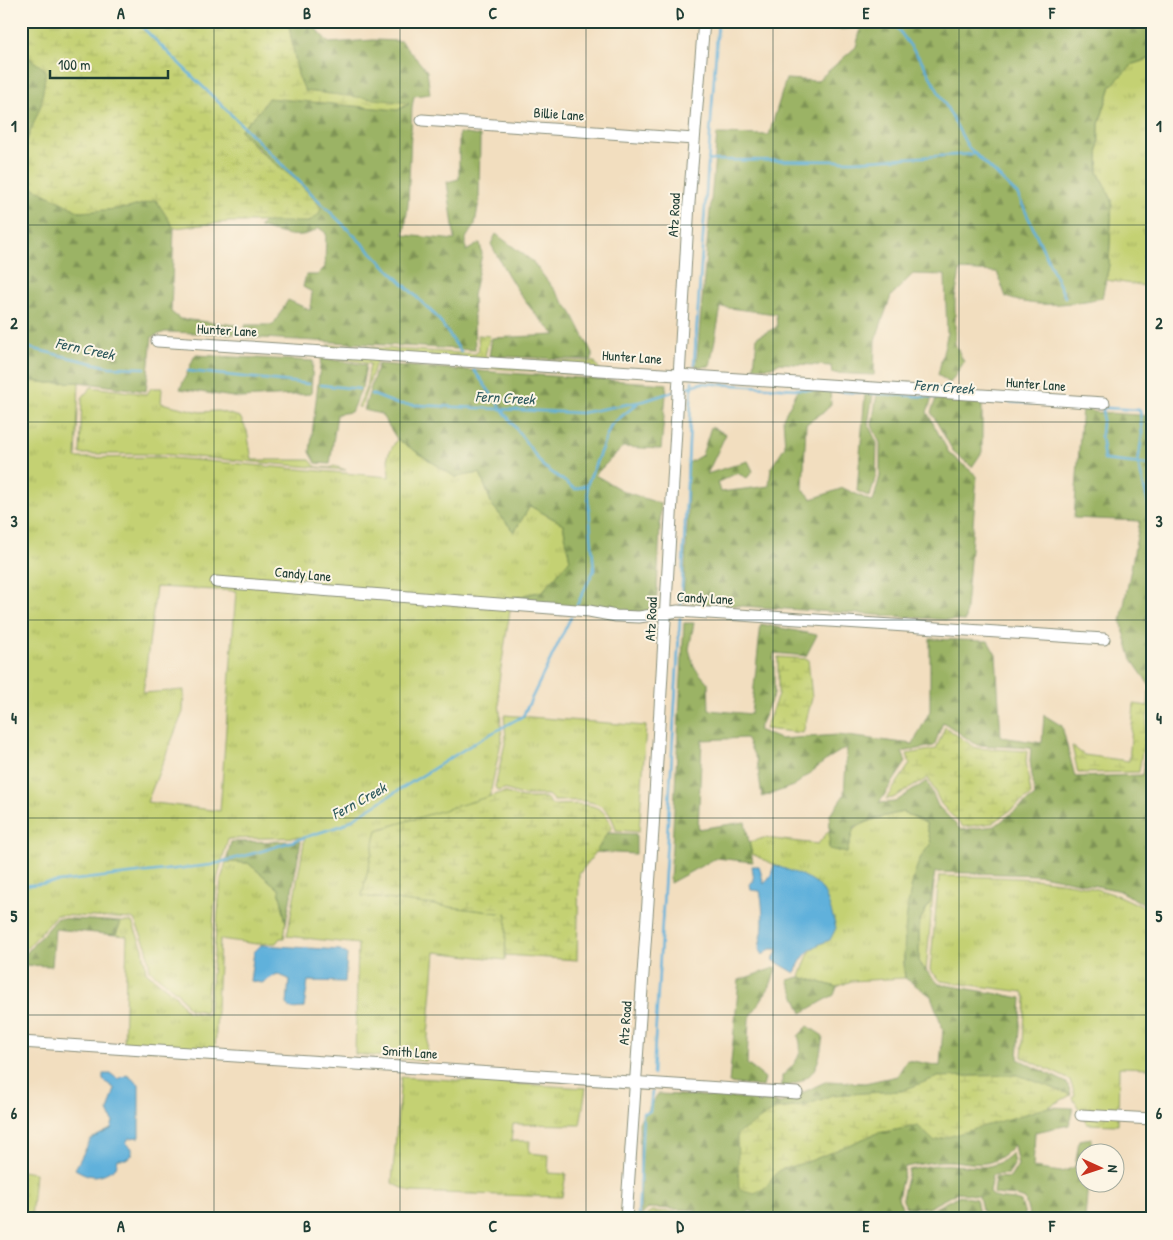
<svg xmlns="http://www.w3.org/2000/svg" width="1173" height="1240" font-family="'Patrick Hand',sans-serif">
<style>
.grass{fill:url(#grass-tufts);stroke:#728754;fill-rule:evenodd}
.forest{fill:url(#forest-firs);stroke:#5d784c;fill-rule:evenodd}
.wetland{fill:url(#wetland-marsh);stroke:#728754}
.water{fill:#60b1db;stroke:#407788}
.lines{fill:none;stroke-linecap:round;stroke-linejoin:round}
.stream{stroke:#60b1db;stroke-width:2.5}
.minor-casing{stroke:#888e7a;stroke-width:13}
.minor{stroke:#fff;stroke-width:11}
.grid{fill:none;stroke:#1f3d34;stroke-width:1;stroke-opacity:0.55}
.labels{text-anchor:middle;stroke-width:4;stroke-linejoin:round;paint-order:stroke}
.street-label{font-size:14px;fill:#1f3d34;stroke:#fcf5e5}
.water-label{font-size:15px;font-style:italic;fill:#2f5a5e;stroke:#fcf5e5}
.neatline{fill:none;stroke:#1f3d34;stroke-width:2}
.grid-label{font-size:16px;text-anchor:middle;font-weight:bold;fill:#1f3d34}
</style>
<defs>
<pattern id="grass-tufts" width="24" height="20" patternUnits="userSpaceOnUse" patternTransform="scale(1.25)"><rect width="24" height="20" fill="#c4d173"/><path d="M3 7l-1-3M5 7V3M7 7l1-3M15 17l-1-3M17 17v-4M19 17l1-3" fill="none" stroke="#a8b464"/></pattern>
<pattern id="forest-firs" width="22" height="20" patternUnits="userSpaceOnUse" patternTransform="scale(1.25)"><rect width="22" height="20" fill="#9bb365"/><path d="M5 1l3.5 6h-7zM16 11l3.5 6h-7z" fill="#7e9354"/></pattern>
<pattern id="wetland-marsh" width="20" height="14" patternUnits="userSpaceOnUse" patternTransform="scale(1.25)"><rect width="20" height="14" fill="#c4d173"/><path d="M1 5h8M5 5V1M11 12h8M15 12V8" fill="none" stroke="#a8b464"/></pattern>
</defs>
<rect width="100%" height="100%" fill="#fcf5e5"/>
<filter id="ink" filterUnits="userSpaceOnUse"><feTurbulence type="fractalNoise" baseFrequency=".02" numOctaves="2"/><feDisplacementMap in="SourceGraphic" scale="10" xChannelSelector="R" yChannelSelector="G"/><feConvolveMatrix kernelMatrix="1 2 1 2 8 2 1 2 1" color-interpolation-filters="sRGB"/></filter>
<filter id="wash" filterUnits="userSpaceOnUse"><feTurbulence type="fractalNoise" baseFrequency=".0096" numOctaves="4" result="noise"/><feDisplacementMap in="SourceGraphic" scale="20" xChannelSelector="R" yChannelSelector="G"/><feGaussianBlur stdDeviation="1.12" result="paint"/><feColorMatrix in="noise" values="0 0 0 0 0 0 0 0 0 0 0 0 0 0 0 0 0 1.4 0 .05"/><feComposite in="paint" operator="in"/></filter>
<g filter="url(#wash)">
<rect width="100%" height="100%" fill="#f2debf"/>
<!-- grass -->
<path class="grass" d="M1152 58V287L1106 280 1109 265 1112 200 1098 172 1099 124 1111 86 1133 64Z
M21 379 49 383 79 382 76 458 161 457 389 477 388 455 397 439 455 477 480 473 492 505 514 532 530 506 563 524 570 560 543 591 512 598 498 687 502 738 489 799 377 830 362 896 508 914 505 960 435 952 426 1061 355 1054 358 944 287 936 305 837 228 839 217 879 206 1012 189 1009 178 993 150 970 147 948 134 919 56 915 21 955ZM156 587 236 591 220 811 147 802 183 712 184 690 143 693Z
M91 387 147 394 151 388H162L161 403 200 412 218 411 240 417 247 431 252 460H310L316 467 330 468 334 466 346 470 161 454H80L82 398Z
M504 715 646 726 639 832 616 830C608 796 583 801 554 801L548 795H522L504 789 498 791 495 787 506 739Z
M903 812 926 823 931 843 920 859 903 965 905 978 851 981 837 987 800 977C808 957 806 947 830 940L786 870 752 854 749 842 764 838 818 844 830 829 829 849C858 824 866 820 903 812Z
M226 862 248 863 279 889 286 923 284 938H280L276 943 257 944 220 939 215 1054 124 1048 127 936 116 935 121 922H132L143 949 146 972 175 995 187 1012 208 1015 221 880Z
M939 876C1010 878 1089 874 1152 912V1068L1119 1067 1118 1125 1087 1124 1073 1098 1075 1095 1070 1080 1022 1057 1026 998 1023 992 941 981 930 970Z
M934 882 926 971 919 963V922L930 903Z
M401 1077 586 1088 580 1125 513 1124 511 1141H530L529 1153 549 1155 548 1173 566 1174 562 1197 411 1192 392 1183Z
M21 1171 35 1173 31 1219H21Z"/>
<!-- forest -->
<path class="forest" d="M288 21H315L316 29 329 43 373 40 401 41 427 71 430 94 414 96 412 107 408 205 404 235 455 240 447 182 459 179V133L480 136 479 201 475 224 466 238V251L480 243 482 254 473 296 475 350 245 337V325H273L288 300 310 310 312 292 303 287 306 275H317L325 267 326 233 319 228C300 242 280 233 259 227L265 221 309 222 321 207C295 180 266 157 240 131L260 110 268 98 398 110 409 104 305 91 298 75Z
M816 21H1152V58L1133 64 1111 86 1099 124 1098 172 1112 200 1109 265 1102 298C1070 304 1038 309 1006 297L997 272 960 270 955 299V344L964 362 950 383 938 375 947 336 945 275 913 274 891 296 875 341 874 375 832 373 831 366 778 363 772 367 754 368 757 337 777 327 776 314 721 307 710 366 696 367 717 134 769 135 786 79 817 81 856 47 861 28 820 30Z
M21 52 46 70 41 105 21 155Z
M21 181 80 212 128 208 156 200 174 228 171 312 180 319 236 325 234 334 165 332 152 337 146 391 79 382 49 383 21 379Z
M496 234 532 261 572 313 592 353V360L489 356 492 338 556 335C524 305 511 282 491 244Z
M195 355 313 361 311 394 240 398 180 389Z
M321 358 366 365 362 387 351 412 337 414 330 464 316 463 310 452Z
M378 364 667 384 661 449 623 447 595 475 623 491 661 504 656 613 512 606V598L543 591 570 560 563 524 530 506 514 532 492 505 480 473 455 477 397 439 381 414 364 410Z
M799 388 830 391 831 404 825 411 806 424 803 489 812 499 843 488 873 502 880 476V443L872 425 877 394 932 398 927 412 949 453 977 476 965 621 683 602 688 514 687 464 702 455 711 427 726 434 707 474 748 461 753 471 747 478 737 473 718 482 721 492 769 486 771 468 785 446 783 418Z
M865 394 873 395 868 424 877 443 876 475 870 497 857 491Z
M936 399 982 402V452L972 467 953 451 931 412Z
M1082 407 1094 412 1152 416V689L1132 660 1121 621 1140 521 1074 518Z
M684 623H694L689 649 694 667 708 683 709 710 751 714 761 624 817 635 806 656 774 653V694L758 730 780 739 838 735 913 744 930 711V639L988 641 996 655 1001 737 1042 743 1044 715 1062 726 1075 777 1142 775 1152 717V908L1117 890 1041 875 935 872 930 903 919 922V963L939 984 1022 998 1018 1059 1067 1083 1071 1095 1018 1075 938 1077 901 1091 832 1095 805 1106 776 1109 765 1188 779 1170 810 1161 877 1133 918 1126 1008 1119 1048 1107 1073 1108 1069 1125 1035 1132 1033 1168 1061 1172 1075 1167 1079 1140 1092 1138 1091 1152H1086V1182L1088 1183 1085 1219H1030L1025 1199C1010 1193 1006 1197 993 1193L995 1177 1010 1178 1018 1165 1014 1145C987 1174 975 1160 941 1161 929 1162 917 1165 905 1167L898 1198 903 1210 929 1211 958 1196 976 1199 980 1219 871 1217V1219H771L750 1211 737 1219H695L696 1210 649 1208 641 1216 639 1122 658 1094 746 1098 781 1103 827 1081 865 1083 897 1076 907 1060 940 1066 943 1029 931 996 905 978C902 947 907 887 920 859 923 853 928 848 931 843L926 823 903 812 877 818 854 827 847 853 829 849 830 815 844 795 847 747 829 758 794 786 762 797 757 761 746 738 702 740 698 829 745 822 753 862 716 858 670 883ZM943 722 977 745 1031 748 1030 761 1035 796 995 826 961 830 938 806 927 781 895 802 879 803 906 762 902 752 934 746Z
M607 833 636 834V854L596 852Z
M301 841 286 923 279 889 248 863 226 862 231 842Z
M57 918 121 922 116 935 55 929 52 966 21 965V959Z
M777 967 770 986 749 1019 747 1064 765 1078 763 1087 729 1083 739 980Z
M800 977 837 987 834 995 802 1013 788 980Z
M808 1026 823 1036C819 1066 815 1081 782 1087V1076C795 1065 805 1053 798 1036Z
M1012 1153 1014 1165 1008 1174 992 1175 989 1193C998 1202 1010 1197 1021 1202L1026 1219H984L979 1196 958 1192 928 1208 906 1207 902 1198 909 1170C919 1168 930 1165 940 1165 968 1163 989 1176 1012 1153Z"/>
<!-- wetland -->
<path class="wetland" d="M21 21H288L298 75 305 91 409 103 398 110 268 98 260 110 240 130 259 151 297 181 321 207 319 214 309 222H228L174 228 156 200 128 208 80 212 21 181V155L41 105 46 70 21 52Z
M478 335 490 336 485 355 488 359 595 362 603 376 377 360 361 407H358L366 388 370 364 328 356V345L475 354 479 351Z
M778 657 808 659 812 698 803 733 765 729 778 695Z
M1149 691 1151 695 1139 772 1078 773 1072 746 1084 755 1129 761 1134 704 1148 706Z
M945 727 976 748 1027 751 1026 761 1031 795 993 823 963 827 941 804 928 778 893 798 886 799 910 764 907 754 936 749Z
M504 792 522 798H546L552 805C578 805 605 798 612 829L607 833 596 852 579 874 577 960 505 955 507 914 362 896 377 830Z
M1018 1075 1071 1095 1048 1107 934 1141 918 1126 877 1133 810 1161 779 1170 765 1188 755 1193 739 1189 737 1134 776 1109 805 1106 832 1095 901 1091 938 1077Z
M651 1211 692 1213 691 1219H644Z"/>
<!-- water -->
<path class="water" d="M774 865C822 883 822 878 836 928L830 940C811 946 802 955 795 973L773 960 778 949H770L763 955 759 949C760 941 763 932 763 924 763 916 762 897 760 891L751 890 750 883 754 881 752 866H759L764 884 771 875Z
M261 945 340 950 347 954 345 982 308 981 304 1008 291 1009 287 1004 289 979 277 974 262 983 250 981 254 952Z
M103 1074H111L118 1079 127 1075 139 1084V1137L129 1138 126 1143 132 1148V1155L126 1159H118L116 1167C100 1178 92 1179 75 1169L91 1139 111 1129 113 1122 108 1111 115 1089 103 1080Z"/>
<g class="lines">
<!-- stream -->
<path class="stream" d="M136 21 437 317 461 352
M892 21 923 63 968 147 1018 195 1065 297
M708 160 853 161 974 154
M21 346 109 367 145 368
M694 365 718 21
M474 370 543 466 575 489 587 485
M188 371 309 384
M321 385 359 389
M685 388 701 383 1140 410
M371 394 397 404 581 413 644 401 672 392
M1103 409 1101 435 1104 460 1152 465
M1140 410 1142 435 1138 463 1152 519
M577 605 594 570 587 485 611 425 638 403
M681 605 692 381
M21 886 211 865 262 851 343 825 476 742 523 716 571 617
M653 1074 680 618
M638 1219 643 1113 650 1111 652 1091"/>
</g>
</g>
<g filter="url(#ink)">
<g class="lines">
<defs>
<path id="minor" d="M422 120 694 139
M157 341 1104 403
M216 582 589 611 616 616 639 617 678 611 1104 639
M21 1042 797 1093
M1081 1115 1152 1119
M626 1219 653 830 689 203 704 21"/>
</defs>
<!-- minor casing -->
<use href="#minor" class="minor-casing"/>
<!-- minor -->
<use href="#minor" class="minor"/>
</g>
</g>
<!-- grid -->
<path class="grid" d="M214 21V1219M400 21V1219M586 21V1219M773 21V1219M959 21V1219M21 225H1152M21 422H1152M21 620H1152M21 818H1152M21 1015H1152"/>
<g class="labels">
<!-- street labels -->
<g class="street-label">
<text transform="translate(559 114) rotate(4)" y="5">Billie Lane</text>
<text transform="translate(674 215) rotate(-87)" y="5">Atz Road</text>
<text transform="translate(227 330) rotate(3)" y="5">Hunter Lane</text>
<text transform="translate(632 357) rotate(4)" y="5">Hunter Lane</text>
<text transform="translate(1036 384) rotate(4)" y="5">Hunter Lane</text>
<text transform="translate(303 574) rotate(5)" y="5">Candy Lane</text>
<text transform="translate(705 598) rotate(3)" y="5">Candy Lane</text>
<text transform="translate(651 619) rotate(-87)" y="5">Atz Road</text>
<text transform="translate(625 1023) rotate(-86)" y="5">Atz Road</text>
<text transform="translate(410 1052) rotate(4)" y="5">Smith Lane</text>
</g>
<!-- water labels -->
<g class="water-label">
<text transform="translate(85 349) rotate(12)" y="5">Fern Creek</text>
<text transform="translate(944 387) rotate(4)" y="5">Fern Creek</text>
<text transform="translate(505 398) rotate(3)" y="5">Fern Creek</text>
<text transform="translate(359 801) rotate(-29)" y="5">Fern Creek</text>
</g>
</g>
<!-- margin -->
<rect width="1173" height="1240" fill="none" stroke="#fcf5e5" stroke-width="55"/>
<!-- north arrow -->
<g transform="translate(1100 1168) rotate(93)"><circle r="24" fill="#fcf5e5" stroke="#a4ab9e"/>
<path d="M0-4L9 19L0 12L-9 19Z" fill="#c8321e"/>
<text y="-8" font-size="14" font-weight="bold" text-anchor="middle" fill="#1f3d34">N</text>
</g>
<!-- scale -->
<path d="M50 70v8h118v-8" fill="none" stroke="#1f3d34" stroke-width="2.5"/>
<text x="58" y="70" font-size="15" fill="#1f3d34" stroke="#fcf5e5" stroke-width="4" paint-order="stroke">100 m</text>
<rect x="28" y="28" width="1118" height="1184" class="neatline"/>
<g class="grid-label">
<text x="121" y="19">A</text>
<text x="307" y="19">B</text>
<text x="493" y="19">C</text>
<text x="680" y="19">D</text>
<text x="866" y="19">E</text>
<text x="1052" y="19">F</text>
<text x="14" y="132">1</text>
<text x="1159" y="132">1</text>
<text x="14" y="329">2</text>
<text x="1159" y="329">2</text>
<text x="14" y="527">3</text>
<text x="1159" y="527">3</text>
<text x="14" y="724">4</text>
<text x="1159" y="724">4</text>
<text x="14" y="922">5</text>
<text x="1159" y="922">5</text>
<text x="14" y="1119">6</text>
<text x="1159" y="1119">6</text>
<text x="121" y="1232">A</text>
<text x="307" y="1232">B</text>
<text x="493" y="1232">C</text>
<text x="680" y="1232">D</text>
<text x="866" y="1232">E</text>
<text x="1052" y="1232">F</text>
</g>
</svg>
